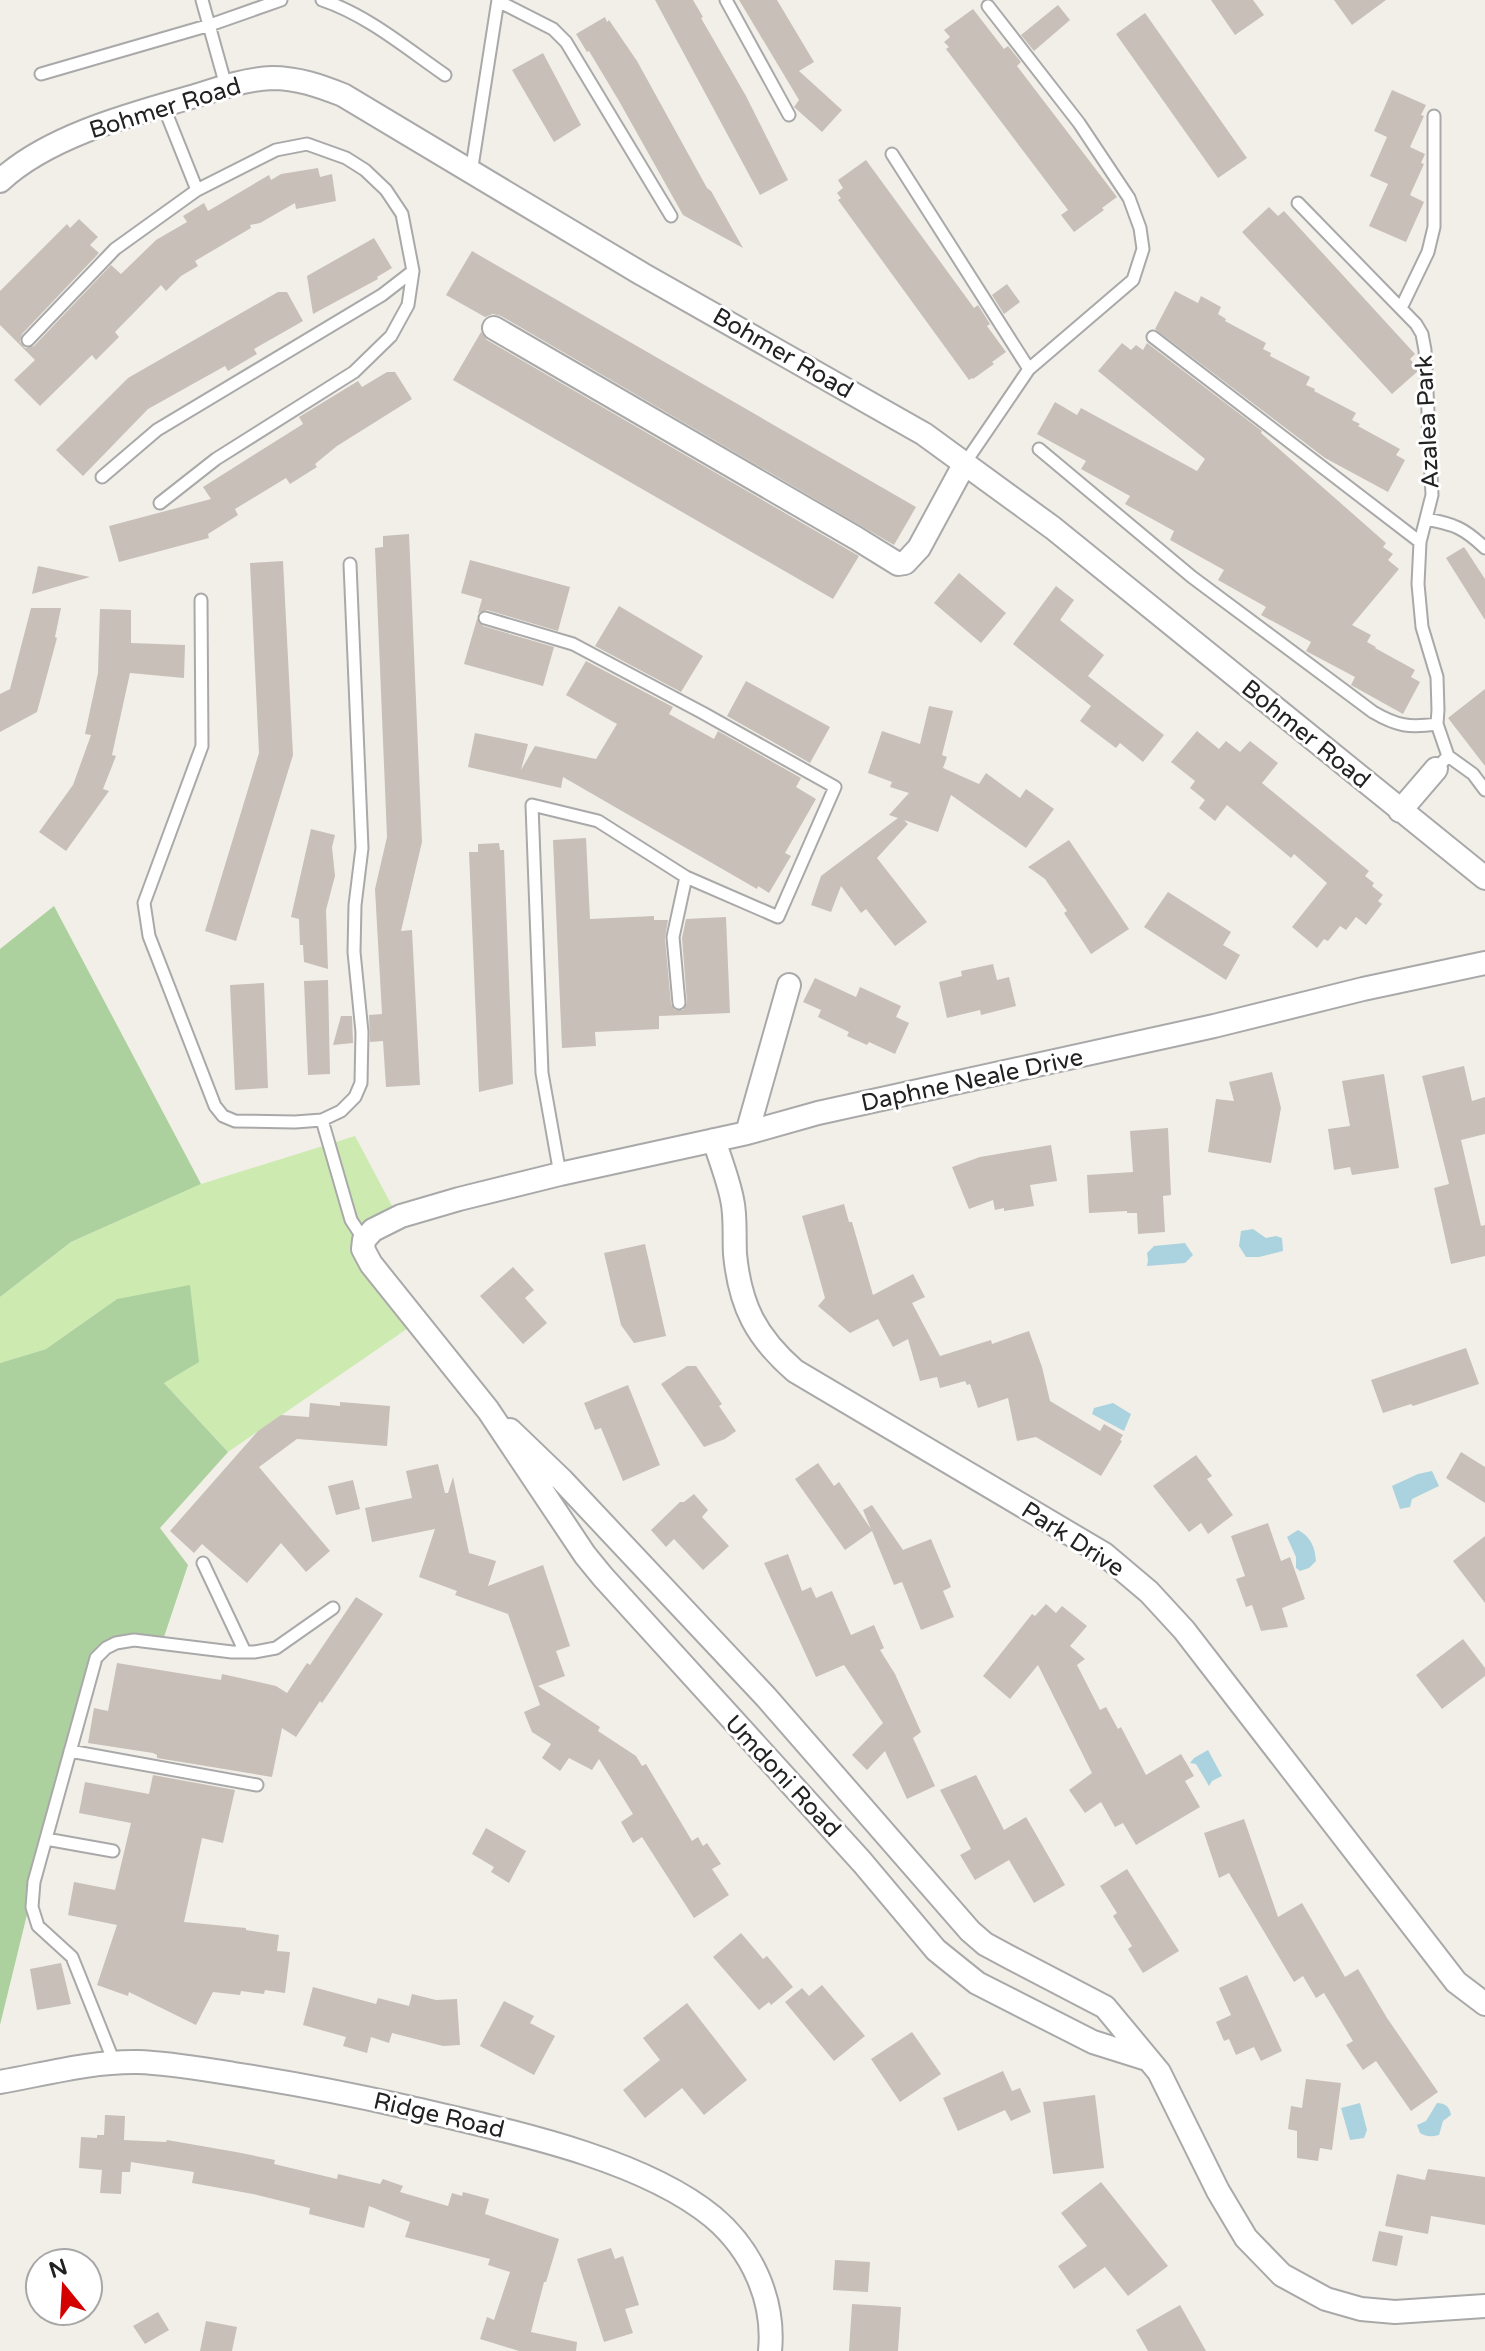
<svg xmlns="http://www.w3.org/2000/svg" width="1485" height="2351" font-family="'Varela Round',sans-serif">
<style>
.grass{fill:#cdebb0}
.forest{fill:#add19e}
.water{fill:#aad3df}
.building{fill:#c7bfb8}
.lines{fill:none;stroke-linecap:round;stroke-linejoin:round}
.lane-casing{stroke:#a9a9a9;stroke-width:15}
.street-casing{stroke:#a9a9a9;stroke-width:26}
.lane{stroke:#fff;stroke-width:11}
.street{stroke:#fff;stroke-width:22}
.labels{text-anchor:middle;stroke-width:6;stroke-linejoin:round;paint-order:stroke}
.street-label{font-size:24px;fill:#222;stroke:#fff}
</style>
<rect width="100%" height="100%" fill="#f2efe9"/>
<!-- grass -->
<path class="grass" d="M355 1136 398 1217 362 1239 417 1322 228 1452 164 1383 117 1299 46 1349 0 1363V1297L71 1242 201 1184Z"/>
<!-- forest -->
<path class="forest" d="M54 906 201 1184 71 1242 0 1297V949Z
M190 1285 199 1362 164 1383 228 1452 160 1528 188 1565 163 1640 129 1637 92 1658 67 1751 0 2025V1363L46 1349 117 1299Z"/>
<!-- water -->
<path class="water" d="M1253 1229 1266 1238 1276 1236 1282 1238 1283 1251 1259 1257H1246L1239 1246 1241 1231Z
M1185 1243 1193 1255 1185 1263 1147 1266 1148 1260 1147 1253 1154 1246Z
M1113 1403 1131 1414 1124 1431 1092 1414 1094 1408Z
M1432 1471 1439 1486 1412 1499 1410 1507 1400 1509 1392 1486 1418 1474Z
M1298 1530C1311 1537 1315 1547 1316 1561L1309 1568 1300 1571 1296 1568V1557L1287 1537Z
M1208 1750 1222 1776 1212 1781 1209 1786 1196 1764 1190 1763 1194 1758Z
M1360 2103 1367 2130 1364 2138 1350 2140 1341 2108Z
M1437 2103C1445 2103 1450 2107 1451 2115L1443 2121 1439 2135C1431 2137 1427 2137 1420 2133L1417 2125 1426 2121Z"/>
<!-- building -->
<path class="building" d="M655 0H693L703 17 701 18 746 96 788 180 760 195Z
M739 0H777L814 62 799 71 842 110 822 132 794 107 799 100Z
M1211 0H1253L1264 15 1235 35Z
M1334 0H1386L1352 25Z
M1058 5 1070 20 1034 51 1021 35Z
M973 9 1004 49 1008 46 1021 62 1017 66 1117 197 1102 208 1104 210 1074 232 1061 215 1068 210 946 49 949 47 944 42 950 37 944 30Z
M1145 13 1247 158 1218 178 1116 34Z
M605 17 607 22 609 20 637 61 707 188 711 191 743 248 683 215 619 101 589 51 587 52 576 34Z
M543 53 581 125 554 142 512 70Z
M1392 90 1426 105 1421 115 1424 116 1410 147 1425 154 1421 163 1424 164 1410 195 1424 202 1406 242 1369 226 1388 184 1370 176 1387 137 1374 131Z
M866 160 974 308 978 305 990 324 987 326 1006 352 992 362 994 364 973 379 972 378 969 380 838 200 841 198 837 193 843 188 838 180Z
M318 168 320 177 332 174 336 201 296 209 295 203 260 223 250 225 251 228 195 261 198 266 181 276 166 291 161 285 115 332 119 337 96 360 92 355 40 406 14 380 35 360 0 325V291L67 224 70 228 79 219 98 237 90 245 99 253 22 334 20 342 25 348 34 346 111 265 121 274 156 240 187 222 183 216 204 203 208 211 269 175 271 180 281 174Z
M1269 207 1278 216 1284 211 1415 354 1410 359 1417 367 1418 371 1392 394 1242 232Z
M374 238 392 268 377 277 378 279 313 314 307 276Z
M472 251 916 507 894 545 501 316 493 314 485 317 446 295Z
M1007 284 1020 302 1004 314 992 295Z
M1175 291 1198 303 1201 296 1221 307 1218 314 1226 319 1225 321 1266 343 1263 349 1271 353 1270 356 1310 377 1306 385 1315 389 1314 391 1356 413 1352 420 1360 424 1358 426 1400 449 1396 455 1405 460 1388 492 1325 458 1155 329Z
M278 292H287L303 321 254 349 257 354 228 371 225 366 148 409 83 476 56 450 128 378Z
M481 332 487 340 859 556 833 599 453 380Z
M1122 343 1131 350 1136 345 1143 350 1147 343 1262 431 1261 433 1386 543 1383 547 1393 554 1388 560 1399 569 1352 625 1371 635 1367 642 1376 647 1375 648 1415 670 1411 677 1420 682 1403 714 1351 685 1355 677 1306 651 1311 642 1261 615 1266 607 1218 580 1224 570 1170 540 1174 531 1125 504 1130 496 1081 469 1086 461 1037 434 1055 402 1077 415 1081 408 1197 471 1205 459 1098 371Z
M387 372H395L412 399 337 446 315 464 317 467 290 484 286 478 235 509 238 515 208 534 209 538 119 562 109 526 211 499 203 487 303 424 299 417 358 381 362 387Z
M409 534 422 842 401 931 412 930 420 1085 386 1087 383 1041 370 1042 369 1015 382 1014 375 889 387 837 375 548 383 547V536Z
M1464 547 1485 579V620L1446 558Z
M470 560 570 587 558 631 487 610 478 613 482 599 461 593Z
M283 561 293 755 236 941 205 931 259 753 250 563Z
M38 566 90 577 32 594Z
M959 573 1006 613 981 643 934 603Z
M1056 586 1074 600 1060 620 1104 655 1088 676 1164 735 1143 762 1120 743 1116 748 1080 721 1091 706 1013 644Z
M619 606 703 656 681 692 595 646Z
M31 608H61L55 637 57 638 37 712 0 732V694L10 689Z
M100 609 131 610V643L185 645 184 678 130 673 112 755 116 756 103 789 109 791 66 851 39 832 73 785 91 735 85 734 98 673Z
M477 619 483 626 554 647 543 686 464 664Z
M586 661 673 707 669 714 714 739 718 731 801 778 796 787 816 799 785 853 791 856 769 893 758 886 757 889 563 777 561 788 468 767 475 733 528 744 521 770 535 746 596 759 617 724 566 695Z
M746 681 830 727 810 763 727 716Z
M1485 689V766L1448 718Z
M929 706 953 711 942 755 947 757 943 768 979 784 986 773 1020 798 1026 789 1054 809 1026 848 951 795 938 832 904 820 908 824 877 858 927 922 895 946 866 909 861 913 841 886 831 912 811 905 821 876 898 818 889 815 909 793 890 787 892 782 868 773 882 731 920 744Z
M1197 731 1219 749 1226 741 1240 752 1250 741 1278 763 1262 783 1369 871 1365 876 1374 883 1372 886 1383 895 1378 901 1382 904 1366 925 1356 917 1346 930 1340 926 1328 941 1324 939 1317 948 1292 927 1327 883 1294 854 1291 858 1227 805 1215 821 1199 808 1205 800 1190 788 1195 781 1171 762Z
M311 829 335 835 332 847 335 876 326 910 328 969 304 962 303 945H300L299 919 291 917Z
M586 838 590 919 654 916V920H668L665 938 671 1004 675 1010H683L687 1003 682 938 686 919 726 917 730 1013 659 1016V1029L595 1032 596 1046 562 1048 553 840Z
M1069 840 1129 929 1091 954 1064 913 1067 911 1045 879 1028 867Z
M499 843 500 850H504L513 1084 479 1092 469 852H478V844Z
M1168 892 1231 932 1223 945 1240 955 1226 980 1144 927Z
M993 964 997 980 1009 977 1016 1006 981 1015 980 1010 947 1018 939 982 962 976 961 971Z
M815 978 856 997 860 987 901 1006 896 1017 909 1023 895 1054 869 1042 867 1045 847 1036 849 1032 818 1017 821 1010 803 1002Z
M328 980 330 1074 308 1075 304 981Z
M264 983 268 1088 235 1090 230 985Z
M341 1016H352L353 1043 333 1045Z
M1464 1066 1472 1101 1485 1097V1134L1461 1140 1481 1226 1485 1225V1256L1451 1264 1434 1188 1449 1184 1422 1076Z
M1272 1072 1281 1108 1271 1163 1208 1152 1216 1099 1234 1101 1229 1082Z
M1384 1074 1399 1168 1352 1175 1350 1167 1334 1170 1328 1129 1350 1126 1342 1081Z
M1168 1128 1171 1195 1163 1196 1165 1232 1138 1234 1137 1213H1127V1211L1089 1213 1087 1175 1133 1172 1130 1131Z
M1051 1145 1057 1181 1030 1185 1034 1206 1004 1211V1208L995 1210 993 1200 969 1209 952 1167 980 1157Z
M844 1204 849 1222H852L873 1295 913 1274 925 1297 912 1303 940 1356 991 1340 992 1344 1029 1331 1042 1367 1050 1401 1100 1431 1104 1424 1123 1435 1120 1440 1122 1441 1101 1476 1036 1437 1017 1441 1008 1398 978 1408 970 1384 967 1385 965 1381 940 1388 937 1377 920 1381 908 1339 893 1347 878 1319 850 1333 818 1306 825 1298 802 1216Z
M645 1244 666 1336 634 1343 621 1325 604 1253Z
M513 1267 534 1290 525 1298 547 1323 523 1344 480 1296Z
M1466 1348 1479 1384 1413 1406 1411 1404 1383 1413 1371 1380Z
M687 1366H696L722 1404 719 1406 736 1431 725 1439 704 1447 661 1384Z
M628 1385 660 1465 623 1481 601 1428 595 1430 584 1403Z
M340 1402 390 1406 387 1446 297 1439 259 1467 330 1551 306 1572 281 1543 247 1583 202 1544 194 1553 170 1531 258 1431 281 1415 309 1417 310 1403 340 1406Z
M1461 1452 1485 1467V1503L1446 1478Z
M1196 1455 1212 1476 1207 1479 1233 1515 1208 1534 1201 1523 1189 1532 1153 1486Z
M818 1463 834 1486 839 1482 871 1529 863 1510 872 1505 903 1550 931 1539 951 1587 943 1591 954 1617 921 1630 902 1582 894 1585 872 1531 845 1550 795 1479Z
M438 1464 445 1493H448L453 1477 469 1553 496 1561 488 1586 543 1565 570 1646 556 1651 565 1676 538 1686 600 1727 598 1731 636 1756 642 1766 646 1764 692 1841 698 1837 703 1846 707 1843 721 1864 712 1869 729 1895 694 1918 642 1837 633 1843 621 1822 633 1814 599 1759 592 1770 569 1758 560 1771 542 1758 551 1744 532 1732 524 1712 540 1705 508 1614 455 1595 457 1591 419 1577 435 1529 372 1542 365 1508 412 1498 406 1471Z
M353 1480 360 1509 336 1515 328 1486Z
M694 1494 708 1510 702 1517 729 1546 703 1570 674 1539 666 1547 651 1530 680 1502H684Z
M1268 1523 1281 1561 1290 1557 1305 1599 1282 1608 1288 1627 1261 1631 1252 1605 1246 1607 1236 1579 1245 1576 1231 1536Z
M1485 1536V1603L1453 1561Z
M788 1554 802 1591 811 1587 816 1598 832 1591 851 1635 874 1625 884 1648 880 1650 895 1674 921 1732 913 1738 935 1786 907 1799 885 1751 867 1770 852 1755 883 1723 844 1665 816 1677 764 1563Z
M356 1597 383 1614 322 1703 320 1701 296 1737 282 1728 272 1777 157 1758V1755L153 1753 88 1743 94 1708 108 1711 117 1663 221 1680 222 1674 276 1686 287 1693 307 1663 310 1665Z
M1046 1604 1056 1613 1062 1606 1087 1626 1070 1646 1085 1659 1077 1665 1100 1710 1106 1707 1118 1729 1121 1727 1146 1775 1181 1754 1194 1776 1185 1781 1200 1807 1136 1845 1123 1823 1115 1827 1101 1802 1085 1813 1069 1790 1092 1773 1038 1665 1010 1699 983 1676 1032 1614 1035 1616Z
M1463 1639 1485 1668V1676L1442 1709 1416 1675Z
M153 1775 235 1790 223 1843 202 1838 184 1922 246 1928V1930L279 1935 277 1951 290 1952 285 1993 265 1990 264 1994 241 1991 240 1995 213 1992 196 2025 129 1992 128 1996 97 1985 117 1925 68 1915 74 1882 115 1890 131 1823 79 1813 85 1782 149 1794Z
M976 1775 1004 1830 1026 1817 1065 1885 1034 1903 1009 1860 975 1880 960 1855 971 1849 940 1790Z
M1244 1819 1278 1917 1302 1903 1345 1977 1358 1969 1387 2018 1438 2092 1411 2111 1376 2061 1363 2070 1346 2045 1353 2041 1324 1993 1316 1998 1303 1976 1294 1982 1229 1873 1219 1878 1204 1833Z
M486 1828 526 1851 509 1883 491 1872 494 1867 472 1854Z
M1127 1869 1179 1951 1143 1973 1128 1949 1132 1946 1113 1916 1117 1913 1100 1886Z
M741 1933 763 1959 767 1956 793 1987 771 2005 769 2002 759 2010 713 1957Z
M61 1963 71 2004 37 2010 30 1969Z
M1247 1975 1282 2051 1261 2061 1254 2047 1236 2055 1229 2039 1224 2041 1216 2022 1231 2015 1219 1988Z
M822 1985 865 2036 834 2061 785 2002 802 1988 809 1996Z
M313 1987 376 2004 378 1998 409 2006 412 1994 436 2000 457 1999 460 2045 443 2046 392 2033 389 2043 371 2037 367 2053 343 2046 346 2037 303 2025Z
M504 2001 534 2016 530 2023 555 2036 534 2075 480 2046Z
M687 2003 747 2080 704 2115 682 2088 645 2118 623 2090 660 2060 643 2038Z
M912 2032 941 2074 900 2102 871 2059Z
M1003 2071 1012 2091 1020 2088 1031 2112 1011 2121 1005 2110 958 2131 943 2098Z
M1306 2079 1341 2083 1332 2150 1320 2148 1318 2161 1297 2158V2131L1288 2129 1291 2106 1302 2108Z
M1095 2095 1104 2168 1053 2174 1043 2102Z
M105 2115 125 2116 124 2140 166 2142 167 2140 236 2152 275 2160 274 2164 337 2179 338 2174 380 2184 383 2179 403 2186 400 2192 448 2206 452 2193 462 2196 463 2192 489 2199 485 2214 559 2239 546 2282H544L531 2332 577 2342 576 2351H519L480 2339 487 2317 494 2320 510 2272 488 2265 490 2259 405 2237 410 2222 369 2206 364 2228 309 2214 310 2208 253 2194 192 2183 194 2172 131 2162 130 2172H122L121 2194 100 2193 102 2170 79 2168 81 2137 97 2138V2135H104Z
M1428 2169 1485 2177V2225L1431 2216 1428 2234 1385 2226 1397 2174 1425 2180Z
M1101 2182 1168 2266 1128 2296 1105 2267 1074 2289 1058 2266 1087 2246 1061 2213Z
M1379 2231 1403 2236 1397 2266 1372 2261Z
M611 2248 615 2259 623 2256 639 2305 625 2309 633 2333 604 2342 577 2259Z
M835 2260 870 2262 868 2292 833 2290Z
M852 2304 901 2307 898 2351H849Z
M1180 2305 1206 2351H1148L1136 2330Z
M158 2312 169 2330 145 2344 133 2326Z
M206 2321 237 2327 232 2351H200Z"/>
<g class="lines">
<defs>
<path id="lane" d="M202 0 226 86
M322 0C367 15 406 48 445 75
M726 0 789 115
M498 1 553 29 566 42 671 216
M41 74 210 25 281 0
M892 154 1029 369
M471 173 498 0
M1298 203 1416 324 1422 334 1425 350 1432 495 1420 542 1418 584 1422 627 1437 677 1438 710 1437 724 1448 756 1436 769
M1401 308 1428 252 1434 227V116
M1153 337 1420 542
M28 340 115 249 197 190
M1039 449 1192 577 1373 712C1397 726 1409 728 1437 724
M965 463 1029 369 1133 280 1143 249 1140 228 1129 198 1079 123 988 6
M102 477 157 430 382 295 413 271
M160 503 216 459 354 372 391 336 408 305 413 271 402 214 386 190 365 170 346 158 307 144 276 150 197 190 163 105
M1426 519C1454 524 1464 528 1485 548
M350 564 362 848 355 905 354 952 362 1032 361 1083 355 1097 341 1111 322 1120 351 1220 364 1240
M201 600 202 746 144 903 149 936 215 1106 223 1116 235 1121 295 1122 322 1120
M485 618 573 644 703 713 835 787 778 917 686 877 598 821 532 805 542 1073 560 1174
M1448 756 1473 774 1485 790
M679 1003 673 937 686 877
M203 1563 245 1652
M70 1751 257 1785
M46 1839 113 1851
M114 2062 72 1957 38 1926 32 1907 34 1882 96 1658 106 1648 116 1643 134 1640 232 1652H254L276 1648 333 1608"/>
<path id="street" d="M0 181C48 136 132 114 195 96 220 88 246 79 272 78 298 78 320 86 343 95L642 274 924 434 1053 528 1485 878
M494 328 856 538 898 564 905 563 919 548 965 463
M1400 811 1436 769
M747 1133 789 985
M714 1140C720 1159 728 1179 732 1199 736 1216 734 1236 735 1254 740 1306 756 1337 795 1371L1104 1554 1149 1592 1184 1630 1456 1982 1485 2004
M510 1430 562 1480 766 1697 970 1931 985 1944 1013 1959 1105 2007 1159 2072 1218 2191 1246 2238 1282 2275 1326 2299 1361 2309 1395 2312 1485 2306
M1147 2059 1093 2042 977 1983 936 1950 862 1862 603 1577 585 1555 488 1410 371 1264 363 1249 364 1240 373 1230 401 1216 459 1199 560 1174 747 1133 818 1113 1214 1026 1363 989 1485 963
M0 2082C45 2074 92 2061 138 2062 170 2063 202 2069 234 2074 292 2083 349 2094 407 2107 499 2129 639 2156 713 2217 752 2250 775 2300 770 2351"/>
</defs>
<!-- lane casing -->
<use href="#lane" class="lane-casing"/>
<!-- street casing -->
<use href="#street" class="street-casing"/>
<!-- lane -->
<use href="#lane" class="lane"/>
<!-- street -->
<use href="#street" class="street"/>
</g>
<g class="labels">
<!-- street labels -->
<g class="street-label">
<text transform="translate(165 108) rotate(-17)" y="8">Bohmer Road</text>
<text transform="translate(783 353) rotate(30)" y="8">Bohmer Road</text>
<text transform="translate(1427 422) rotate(-93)" y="8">Azalea Park</text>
<text transform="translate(1306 734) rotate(39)" y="8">Bohmer Road</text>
<text transform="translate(972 1080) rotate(-12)" y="8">Daphne Neale Drive</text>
<text transform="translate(1073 1539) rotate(33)" y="8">Park Drive</text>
<text transform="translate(783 1776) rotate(47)" y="8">Umdoni Road</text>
<text transform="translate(439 2115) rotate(13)" y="8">Ridge Road</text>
</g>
</g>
<!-- north arrow -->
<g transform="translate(64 2287) rotate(342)"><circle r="38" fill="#ffffff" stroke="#a7a7a7" stroke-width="2"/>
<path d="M0-6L14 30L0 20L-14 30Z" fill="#d40000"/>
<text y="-12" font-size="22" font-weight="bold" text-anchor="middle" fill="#222222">N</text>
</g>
</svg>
